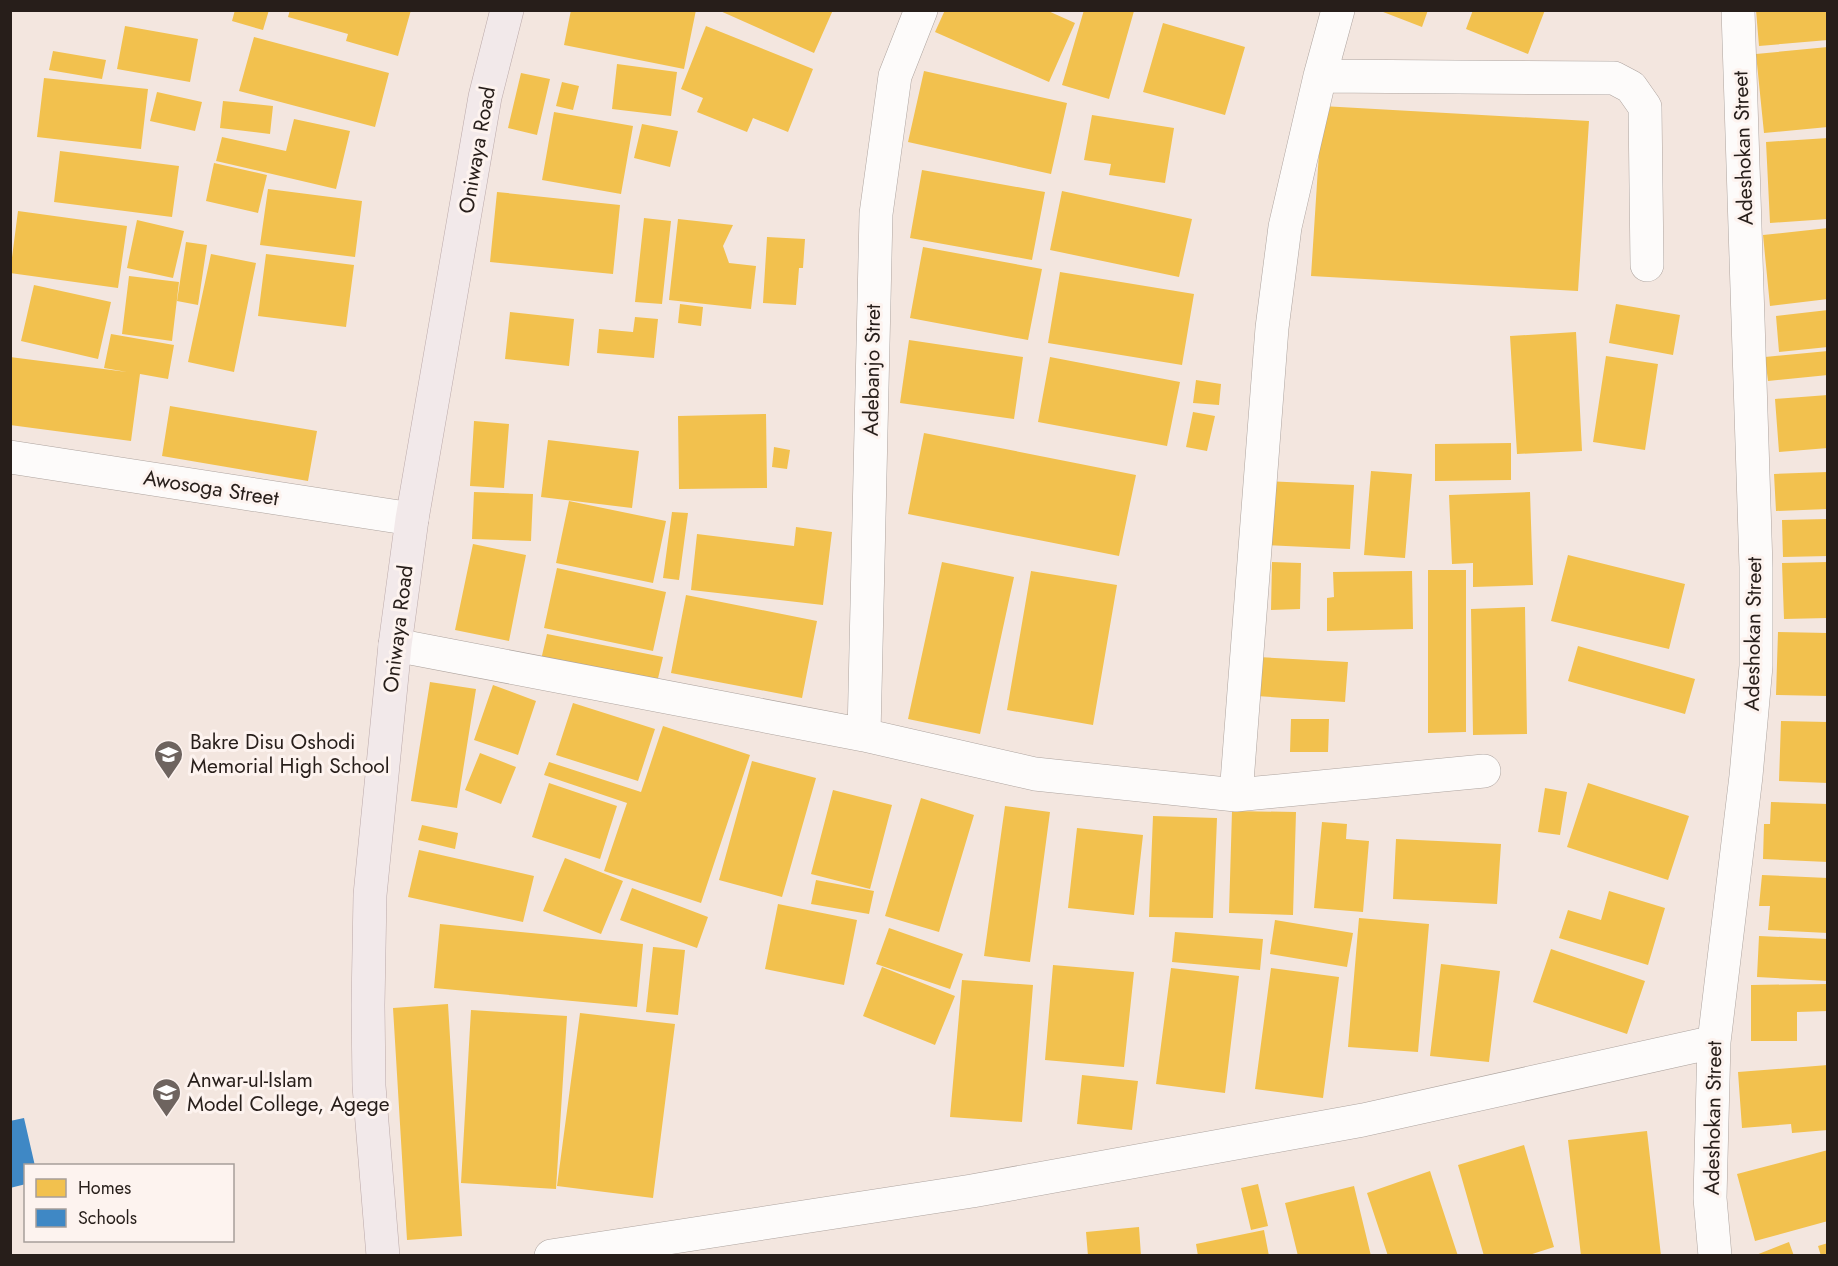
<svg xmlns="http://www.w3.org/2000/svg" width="1838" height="1266" font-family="Jost,sans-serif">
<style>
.homes{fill:#f2c14e}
.schools{fill:#3f88c5}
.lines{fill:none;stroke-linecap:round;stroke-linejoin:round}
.minor-casing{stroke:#aea49f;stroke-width:34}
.major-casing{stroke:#bcaaaa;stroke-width:34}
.minor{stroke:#fdfbfa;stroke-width:33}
.major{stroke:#f2e9ea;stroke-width:33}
.labels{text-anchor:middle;stroke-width:6;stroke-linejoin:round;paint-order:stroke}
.street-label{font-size:21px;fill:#271e1a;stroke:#fdf3ef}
.poi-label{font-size:21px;fill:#271e1a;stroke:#fdf3ef;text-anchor:start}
</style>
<rect width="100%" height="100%" fill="#f3e6df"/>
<!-- homes -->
<path class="homes" d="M235 10H269L263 30 232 21Z
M290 10H411L398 56 346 41 348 34 288 17Z
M571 10H696L684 69 564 45Z
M718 10H833L814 53Z
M945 10H1046L1075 23 1049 82 935 32Z
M1084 10 1134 11 1109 99 1062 85Z
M1378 10H1428L1422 27Z
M1473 10H1545L1528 54 1466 29Z
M1756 10H1828V40L1759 46Z
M1163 23 1245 47 1225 115 1143 92Z
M125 26 198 39 190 82 117 69Z
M706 26 813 69 788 132 753 118 747 132 697 112 703 98 681 89Z
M254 37 389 73 375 127 239 91Z
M1828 47V127L1764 133 1756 54Z
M53 51 106 60 102 79 49 70Z
M617 64 677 72 671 116 612 109Z
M924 71 1067 103 1051 174 908 142Z
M521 73 550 79 537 135 508 128Z
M44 78 148 89 141 149 37 137Z
M562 82 579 86 573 110 556 106Z
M157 92 202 102 195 131 150 121Z
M223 101 273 106 270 134 220 128Z
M1322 106 1589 121 1578 291 1311 276Z
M554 112 633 126 621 194 542 180Z
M1092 115 1174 128 1165 183 1109 175 1111 164 1084 160Z
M294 119 350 131 336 189 216 161 222 137 286 151Z
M642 124 678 131 670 167 634 158Z
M1828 138V219L1770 223 1766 142Z
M60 151 179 166 172 217 54 202Z
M214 163 267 175 258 213 206 201Z
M922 170 1045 192 1032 260 910 238Z
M268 189 362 201 355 257 260 245Z
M1062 191 1192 219 1179 277 1050 250Z
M497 192 620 205 613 274 490 262Z
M18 211 127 226 118 288 10 273Z
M644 218 671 221 662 304 635 302Z
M678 219 733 225 723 246 729 263 756 266 751 309 669 300Z
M137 220 184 231 173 278 127 268Z
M1828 228V299L1770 306 1763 235Z
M767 237 805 239 803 268H799L796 305 763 303Z
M186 242 207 245 198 305 177 301Z
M923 247 1042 269 1028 340 910 318Z
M211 254 256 263 234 372 188 362Z
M266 254 354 265 346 327 258 316Z
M1060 272 1194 294 1182 365 1048 343Z
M129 276 179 282 172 341 122 334Z
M34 285 111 302 98 359 21 341Z
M680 304 703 307 701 326 678 323Z
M1616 304 1680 315 1673 355 1609 343Z
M1828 310V347L1779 352 1776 316Z
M510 312 574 319 569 366 505 359Z
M635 317 658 319 654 358 597 353 599 329 633 332Z
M1576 332 1582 451 1517 454 1510 336Z
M111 334 174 345 168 379 140 374 131 441 10 425V357L127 372 104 368Z
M909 340 1023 357 1014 419 900 403Z
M1828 351V375L1768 381 1765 357Z
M1606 356 1658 364 1645 450 1593 442Z
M1050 357 1180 382 1167 446 1038 422Z
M1196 380 1221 384 1219 405 1193 403Z
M1828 395V448L1779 452 1775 399Z
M170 406 317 431 308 481 162 456Z
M1193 412 1215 416 1207 451 1186 447Z
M766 414 767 488 679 489 678 416Z
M474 421 509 424 504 488 470 486Z
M924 433 1136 475 1119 556 908 514Z
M548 440 639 451 632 508 541 497Z
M1511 443V480L1435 481V444Z
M774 447 790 450 787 469 772 467Z
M1371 471 1412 474 1405 558 1364 555Z
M1828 472V509L1776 511 1774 474Z
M1267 481 1354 485 1350 549 1264 545Z
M474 492 533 494 531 541 472 539Z
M1530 492 1533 585 1473 587V563L1452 564 1449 495Z
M569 501 666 521 653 583 556 563Z
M672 512 688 513 679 580 663 578Z
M1828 519V556L1783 557 1782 520Z
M796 527 832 532 823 605 691 590 697 534 794 546Z
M473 544 526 555 509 641 455 630Z
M1568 555 1685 584 1669 649 1551 621Z
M942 562 1014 577 980 734 908 719Z
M1272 562 1301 563 1300 609 1271 610Z
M1828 562V618L1784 619 1782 563Z
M557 568 666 592 653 651 544 628Z
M1428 570H1466V732L1428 733Z
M1031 571 1117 585 1093 725 1007 710Z
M1412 571 1413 629 1327 631V598L1334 597 1333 572Z
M686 595 817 621 802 698 671 673Z
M1525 607 1527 734 1473 735 1471 609Z
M1778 632 1828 633V696L1776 695Z
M547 634 663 657 656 687 540 664Z
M1578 646 1695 679 1685 714 1568 681Z
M1258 657 1348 662 1345 702 1256 696Z
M430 682 476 689 457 808 411 801Z
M493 685 536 701 518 755 474 740Z
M573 703 655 729 638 781 556 755Z
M1291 719H1329L1328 752H1290Z
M1781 721 1828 722V783L1779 781Z
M663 726 750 755 701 903 604 871 627 803 544 775 549 762 641 792Z
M480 753 516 767 501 804 465 790Z
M752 761 816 778 782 897 719 880Z
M549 783 617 806 600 859 532 837Z
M1588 783 1689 816 1668 880 1567 847Z
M1545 788 1567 792 1560 835 1538 832Z
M833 790 892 805 870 889 811 874Z
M921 798 974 815 939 932 885 916Z
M1771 802 1828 804V862L1763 859 1764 824H1770Z
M1005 806 1050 812 1030 962 984 956Z
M1232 811 1296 812 1293 915 1229 913Z
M1153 816 1217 818 1213 918 1149 917Z
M1322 822 1347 824 1346 839 1369 841 1363 912 1314 908Z
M422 825 458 833 455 849 418 840Z
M1077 828 1143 835 1134 915 1068 908Z
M1396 839 1501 844 1497 904 1393 899Z
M419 850 534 876 523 922 408 897Z
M565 858 623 881 601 934 543 911Z
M1762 875 1828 878V933L1768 930 1770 906H1759Z
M816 880 874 891 869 914 811 904Z
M632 888 708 917 697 948 620 920Z
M1609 891 1665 908 1648 965 1559 938 1568 910 1601 920Z
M778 904 857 920 844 985 765 969Z
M1359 918 1429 924 1418 1052 1348 1047Z
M1275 920 1353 933 1347 967 1270 954Z
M440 924 643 944 637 1007 434 988Z
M889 928 963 954 950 989 876 964Z
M1175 932 1263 939 1260 970 1172 962Z
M1759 936 1828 939V981L1757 977Z
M653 947 685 950 678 1015 646 1012Z
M1551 949 1645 981 1627 1034 1533 1002Z
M1441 964 1500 971 1489 1062 1430 1056Z
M1053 965 1134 972 1124 1067 1045 1060Z
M882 967 955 996 935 1045 863 1016Z
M1171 968 1239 976 1225 1093 1156 1084Z
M1271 968 1339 977 1323 1098 1255 1089Z
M962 980 1033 985 1022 1122 950 1117Z
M1828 984V1011L1797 1012V1041H1751V985Z
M448 1004 462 1236 407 1240 393 1008Z
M471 1010 567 1016 556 1189 461 1183Z
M580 1013 675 1024 653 1198 557 1186Z
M1828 1065V1130L1792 1133 1791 1124 1742 1128 1738 1072Z
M1082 1075 1138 1081 1132 1130 1077 1124Z
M1647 1131 1661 1256H1581L1568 1140Z
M1524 1145 1554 1247 1526 1256H1484L1458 1165Z
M1828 1150V1221L1755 1241 1737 1174Z
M1430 1171 1458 1256H1388L1367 1193Z
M1258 1184 1268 1226 1251 1230 1241 1188Z
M1354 1186 1371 1256H1298L1285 1203Z
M1139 1227 1141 1256H1088L1086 1232Z
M1264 1230 1269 1256H1198L1196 1244Z
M1789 1242 1794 1256H1757L1756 1255Z
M1828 1243V1256H1821L1818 1246Z"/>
<!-- schools -->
<path class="schools" d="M24 1118 35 1166H26V1184L10 1188V1121Z"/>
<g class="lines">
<defs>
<path id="minor" d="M1320 76 1614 78 1631 87 1645 107 1647 265
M10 457 412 519
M395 645 864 735 1035 774 1236 795 1484 771
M864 735 876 214 895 76 921 10
M1236 795 1272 328 1285 227 1320 76 1338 10
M551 1256 972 1191 1363 1120 1714 1042
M1715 1256 1710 1198 1714 1042 1746 776 1756 666V567L1738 10"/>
<path id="major" d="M383 1256 369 1086 368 1005 370 895 395 645 412 519 485 97 507 10"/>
</defs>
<!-- minor casing -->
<use href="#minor" class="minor-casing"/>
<!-- major casing -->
<use href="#major" class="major-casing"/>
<!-- minor -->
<use href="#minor" class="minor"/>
<!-- major -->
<use href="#major" class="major"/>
</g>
<!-- icons -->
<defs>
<symbol id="school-pin" viewBox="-11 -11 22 30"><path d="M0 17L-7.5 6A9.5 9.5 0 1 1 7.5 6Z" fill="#6e645f" stroke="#fdf3ef"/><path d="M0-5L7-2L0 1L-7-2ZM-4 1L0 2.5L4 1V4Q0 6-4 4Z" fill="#fff"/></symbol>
</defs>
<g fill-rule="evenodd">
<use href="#school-pin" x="152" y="738" width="33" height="45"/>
<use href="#school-pin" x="150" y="1076" width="33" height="45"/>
</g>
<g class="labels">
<!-- street labels -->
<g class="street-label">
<text transform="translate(1743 148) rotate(-92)" y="7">Adeshokan Street</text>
<text transform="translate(477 150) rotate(-80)" y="7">Oniwaya Road</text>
<text transform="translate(872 370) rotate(-89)" y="7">Adebanjo Stret</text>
<text transform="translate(211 488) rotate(9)" y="7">Awosoga Street</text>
<text transform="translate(398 629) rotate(-83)" y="7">Oniwaya Road</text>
<text transform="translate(1753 634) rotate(-89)" y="7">Adeshokan Street</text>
<text transform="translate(1713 1118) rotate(-89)" y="7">Adeshokan Street</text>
</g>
<!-- poi labels -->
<g class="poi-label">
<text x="190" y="749">Bakre Disu Oshodi<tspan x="190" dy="24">Memorial High School</tspan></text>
<text x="187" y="1087">Anwar-ul-Islam<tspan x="187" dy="24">Model College, Agege</tspan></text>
</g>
</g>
<!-- border -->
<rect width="1838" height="1266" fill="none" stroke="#271e1a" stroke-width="24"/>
<!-- legend -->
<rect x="24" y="1164" width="210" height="78" fill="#fdf3ef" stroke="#a79e9a" stroke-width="1.5"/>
<rect x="36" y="1179" width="30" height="18" fill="#f2c14e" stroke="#a79e9a" stroke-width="1.5"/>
<text x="78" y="1194" font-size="18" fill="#271e1a">Homes</text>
<rect x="36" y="1209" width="30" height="18" fill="#3f88c5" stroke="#a79e9a" stroke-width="1.5"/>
<text x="78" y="1224" font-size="18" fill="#271e1a">Schools</text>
</svg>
